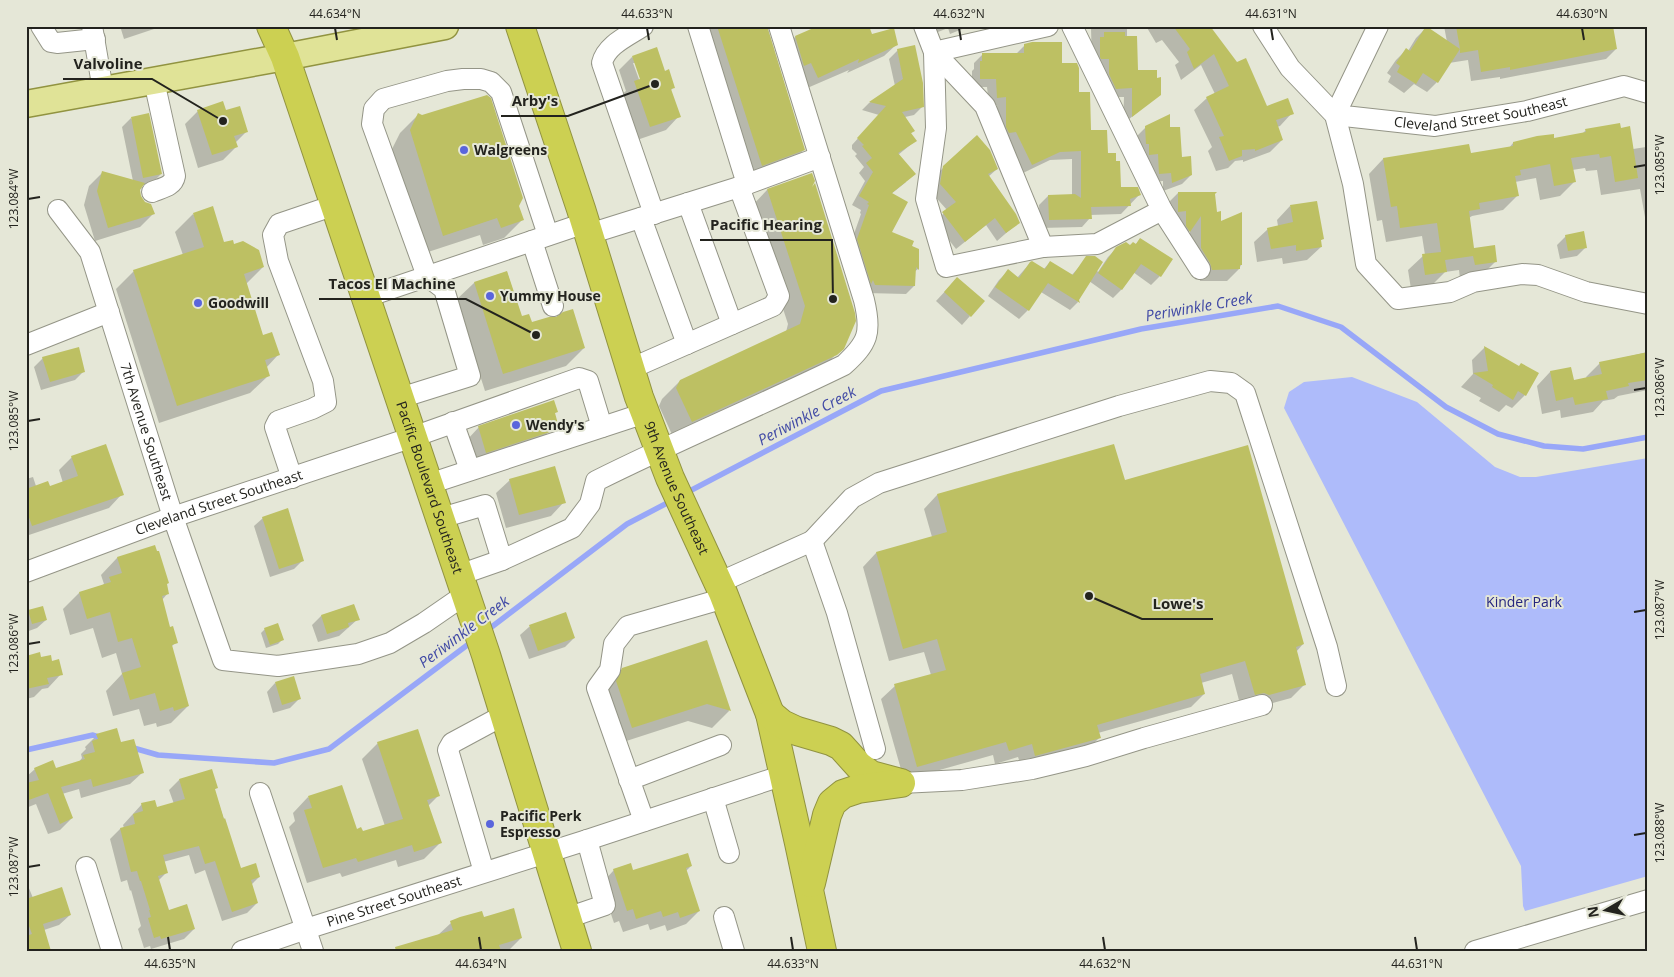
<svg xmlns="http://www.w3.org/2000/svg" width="1674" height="977" font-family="'Open Sans',sans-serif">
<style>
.green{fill:#aebbfa}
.shadow{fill:#0003;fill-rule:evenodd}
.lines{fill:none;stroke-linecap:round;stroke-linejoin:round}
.stream{stroke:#98a7f8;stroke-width:5.5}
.building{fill:#bdc063}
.minor-casing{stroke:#949587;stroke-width:22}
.major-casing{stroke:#919340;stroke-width:29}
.highway-casing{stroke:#919340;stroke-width:30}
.minor{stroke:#fff;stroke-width:20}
.major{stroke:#e0e397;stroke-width:26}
.highway{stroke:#ccd052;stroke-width:28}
.ticks{fill:none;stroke:#23231e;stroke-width:2}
.poi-dot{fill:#5a65dc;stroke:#e5e7d7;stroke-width:2}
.labels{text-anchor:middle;stroke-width:4;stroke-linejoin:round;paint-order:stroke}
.street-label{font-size:14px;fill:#23231e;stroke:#e5e7d7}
.poi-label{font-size:14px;font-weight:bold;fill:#23231e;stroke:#e5e7d7;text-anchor:start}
.park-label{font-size:14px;fill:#25257f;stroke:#e5e7d7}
.water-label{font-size:15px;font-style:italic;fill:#4049a5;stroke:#e5e7d7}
.leader{fill:none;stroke:#23231e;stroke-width:2}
.callout-dot{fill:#23231e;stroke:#e5e7d7;stroke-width:2}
.callout-label{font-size:15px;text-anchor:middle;font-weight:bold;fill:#23231e;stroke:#e5e7d7;stroke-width:4;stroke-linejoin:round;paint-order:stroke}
.neatline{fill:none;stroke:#23231e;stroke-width:2}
.ticks-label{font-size:12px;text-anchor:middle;fill:#23231e}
</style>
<rect width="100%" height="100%" fill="#e5e7d7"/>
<!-- green -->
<path class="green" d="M1352 377 1417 402 1495 467 1520 477H1536L1648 458V876L1525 911 1523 906 1521 866 1284 408 1289 392 1304 382Z"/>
<!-- shadow -->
<path class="shadow" d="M120 26H163L124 39Z
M711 26H767L804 150 786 167 745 183 707 30Z
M821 26 871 35 897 44 884 56 847 73 849 70 805 89 783 50 795 37Z
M923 26H970L950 34 948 28 928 36Z
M1083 26H1127V38L1136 71 1160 94 1123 124 1124 97H1107L1092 66 1091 28H1083Z
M1146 26H1208L1266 107 1292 113 1280 126 1277 127 1282 140 1270 152 1243 162V160L1235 161 1228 168 1216 171 1208 151 1212 147 1194 110 1207 98 1215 94 1201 65 1181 80 1175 65 1179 62 1162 40 1156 43Z
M1444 26H1612L1616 49 1606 59 1500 79V77L1471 81 1468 60 1449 63 1437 82 1427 92 1414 84 1404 93 1388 82 1391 76 1387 73 1396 60 1406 50 1408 51 1416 38 1426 28 1447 42Z
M1025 45 1061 64 1078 94 1090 131 1107 154 1119 189 1140 194 1121 214 1090 215V218L1082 227 1040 228 1039 205 1048 196H1072V159L1050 160 1023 173 998 136 997 105 989 106 987 87H972V71L974 69V63L983 54H1016Z
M898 50 922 107 914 115 905 117 914 131 910 134 915 141 898 155 906 182 891 194 890 233 918 250V269L914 272V286L906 294 866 293 849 248 861 214 860 213 861 210 852 205 865 181 859 173 864 167 855 156 857 154 852 149V145L879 115 862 110 869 103 895 86 889 59Z
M632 57 664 72 674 87 670 91 679 116 666 130 637 140 621 95 626 91 619 70ZM633 63H635L643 84 641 85Z
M198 111H225L247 131 235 143 237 146 223 160 198 168 185 124Z
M418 115 518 206 522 220 504 238 483 245 480 235 425 253 392 149 400 133Z
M131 118 161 174 152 183 142 185 139 189 140 196 153 214 140 227 95 241 84 205 89 186 102 173 133 181 122 127Z
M1146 127 1181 158 1191 175 1182 184 1163 191V181L1151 182 1150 163H1141L1137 136Z
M1586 130 1633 149 1646 147 1648 145V234L1640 189 1601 195 1597 170 1586 171 1585 168 1572 170 1574 182 1560 196 1540 200 1536 178 1515 182 1517 196 1503 210 1472 216 1469 218 1473 249 1496 261 1481 276 1460 279 1459 270 1445 272 1431 286 1411 289 1408 270 1423 256 1425 255 1422 236 1386 242 1382 220 1377 221 1369 174 1383 159 1470 154 1509 148 1513 143 1553 139 1582 134Z
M944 167 997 169 988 177 1019 222 997 241 986 225 956 249 935 222 947 210 932 193 935 176Z
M811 174 809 191 842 348 818 373 674 439 659 406 662 399 680 381 786 332 788 324 750 208 767 190Z
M1178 193 1215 213 1241 265 1239 269 1227 281H1200L1199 274 1190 260V231L1178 243 1166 205Z
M1290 206 1322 239 1320 241 1321 247 1307 260 1283 264 1282 258 1257 262 1254 242 1268 229 1278 226 1277 220Z
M193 214 224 244 234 246 263 267 246 284 262 336 278 355 266 368 268 376 250 393 159 423 116 289 134 271 183 255 175 232Z
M1566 236 1586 247 1577 256 1560 259 1557 245Z
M1140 239 1160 276 1151 285 1133 272 1121 290 1113 298 1089 281 1077 300 1078 302 1070 310 1041 292 1028 310 1019 319 988 296 999 280 1008 271 1017 278 1030 263 1043 270 1050 262 1071 276 1087 258 1098 272 1108 257 1117 248 1135 245Z
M507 272 521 318 531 324 557 319 584 348 566 366 485 391 456 300 474 283Z
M949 287 970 316 962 325 936 301Z
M1485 347 1519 367 1525 395 1512 408 1506 405 1499 412 1479 401 1481 398 1461 387 1473 374 1472 360Z
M1648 352V390L1618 396 1614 399 1603 401 1593 412 1561 418 1560 410 1542 414 1537 386 1550 372 1570 368 1573 381 1587 379 1586 377 1600 363Z
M43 358 84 371 75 380 41 390 34 367Z
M556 412 554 414 557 424 535 445 473 465 466 441 479 427Z
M72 457 122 494 109 508 26 536V479L33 477 36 486 49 488 63 483 59 470Z
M510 480 564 502 551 516 506 528 496 493Z
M1124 482 1303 644 1296 652 1305 684 1291 698 1254 708H1241L1232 674 1201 683 1204 694 1191 707 1098 733 1099 738 1086 751 1022 769 1018 757 995 764 993 755 904 780 881 699 895 686 931 675 924 652 889 661 863 567 876 553 932 537 924 509 937 495Z
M263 518 303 560 294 569 270 577 254 526Z
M154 547 168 593 162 600 169 628 176 642 171 647 188 706 171 723 157 727 156 723 144 726 139 709 113 716 106 691 122 674 116 653 102 658 93 628 70 635 63 609 79 593 101 586 104 584 101 575 117 558Z
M26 599 29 611 46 620 37 628 26 632Z
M354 605 358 619 339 636 318 642 312 625 321 616Z
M566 614 574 638 565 647 529 659 520 635 529 627Z
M265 629 282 640 278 644 266 648 261 633Z
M706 642 729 711 712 728 688 721 614 745 605 688 623 670Z
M26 657 51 662 61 674 48 688 42 689 34 697 26 699Z
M275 683 299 699 290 708 273 713 267 692Z
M97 735 120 744 142 773 130 784 81 798 79 789 62 794 72 818 60 830 48 834 36 804 26 808V777L35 769 55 770 78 763 82 758 81 754 86 749 85 747Z
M378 743 439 795 428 806 440 843 424 859 398 867 396 860 342 877 340 873 307 883 289 827 295 821 293 813 308 797 362 833 385 826 362 759Z
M179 780 216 788 214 790 241 870 259 877 251 885 257 903 247 913 222 921 205 870 195 874 189 855 163 862 166 873 158 881 168 912 194 929 184 939 151 949 150 946 144 948 138 929 141 926 131 890 130 891 127 880 121 882 110 839 120 829 124 828 123 825 142 804 156 808 174 804 169 790Z
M691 866 686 871 699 911 686 924 667 931 665 925 650 930 648 924 623 932 619 921 614 923 601 884 614 870 632 871Z
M26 881 33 898 70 915 59 925 44 930 26 951Z
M483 918 521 938 508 951H394L414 945 438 935 451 923Z"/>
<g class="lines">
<!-- stream -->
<path class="stream" d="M684 494 881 391 1141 329 1278 306 1341 327 1446 407 1498 434 1544 446 1583 449 1648 437
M485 632 627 524 671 501
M130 747 158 755 274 763 329 749 474 640
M26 750 93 735 105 739"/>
</g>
<!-- building -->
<path class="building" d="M717 26H767L805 150 762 166Z
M818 26H869L872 34 894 28 898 45 858 63 859 59 818 78 811 63 804 66 795 36Z
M1173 26H1210L1237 62 1246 58 1267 106 1288 98 1294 114 1276 120 1283 140 1255 151V149L1242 150V156L1229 161 1219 137 1224 136 1206 97 1229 86 1214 54 1194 69 1187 52 1190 49Z
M1426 26 1460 49 1456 26H1613L1617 49 1510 70V67L1481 72 1478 50 1460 53V49L1438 83 1423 73 1416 84 1397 72 1400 66 1396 63 1406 48 1410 51Z
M1104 32H1125V36H1137L1138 70H1157V78L1161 77V95L1132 117V88L1116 89 1109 74V59H1101L1100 57V37H1104Z
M1032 42H1062V63H1077L1079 68V92H1090L1091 130H1107L1108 153H1116V161H1120L1121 187H1138L1141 195 1130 199 1131 206 1091 207 1092 219 1049 220 1048 195 1075 194 1081 198V151L1060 152 1032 165 1016 132 1009 133 1006 127V97L997 98 996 79H980V61H982V53H1024V44Z
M915 45 923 83 924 107 902 112 915 131 911 133 917 141 898 153 916 174 892 193 908 202 892 232 914 241 912 246 919 249V270L916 267 915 286 875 285 873 280 871 284 857 239 869 205 867 204 869 202 859 196 873 172 866 163 872 158 862 146 864 145 857 138 886 106 869 102 903 79 897 49Z
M657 47 665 71 669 69 675 88 671 89 681 117 650 127 634 81 640 79 632 56Z
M487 95 491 98 523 198 519 206 524 220 501 228 497 218 443 236 410 130 418 113 422 115Z
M223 101 226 110 240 106 248 132 234 136 238 147 212 155 197 110Z
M149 113 162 174 143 178 131 117Z
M1170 114V127H1180L1182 157 1191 156 1192 175 1172 183 1171 173 1159 174 1158 154 1149 155V144H1146L1145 126Z
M1620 123 1621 128 1630 126 1638 178 1615 182 1611 156 1600 158 1599 154 1571 158 1576 182 1554 186 1550 164 1520 170 1521 175 1515 176 1519 196 1479 203 1480 209 1469 211 1474 248 1495 245 1497 262 1475 265 1473 256 1445 260 1447 272 1425 275 1422 254 1441 252 1437 223 1400 228 1397 206 1391 207 1383 158 1469 144 1471 153 1513 146V142L1537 136 1554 134V138L1586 132 1585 129Z
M977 135 990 150 998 169 988 174 1016 214 1020 223 1006 233 995 218 965 242 942 212 956 202 940 184 943 166Z
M102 171 145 183 140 190 141 196 145 202 151 204 155 214 108 228 97 191Z
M812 173 815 181 812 187 815 183 855 313 856 321 844 349 837 355 692 422 676 388 680 380 800 324 805 306 767 189Z
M1178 192H1217L1215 194 1217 212 1221 211V221L1242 212V265H1240V269L1212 270 1210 263 1201 248V216L1190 232 1186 226V211L1178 212Z
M1317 201 1324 239 1321 240 1322 247 1296 251V245L1271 249 1267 228 1293 222 1290 205Z
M213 206 224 242 233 240 234 244 243 241 259 250 264 267 244 274 263 335 272 332 280 355 265 360 270 376 177 406 133 270 204 247 193 213Z
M1584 231 1587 248 1568 251 1565 235Z
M1140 238 1173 259 1161 277 1141 264 1122 290 1098 273 1116 247 1126 242 1130 245 1133 242 1136 244Z
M1086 256H1095L1103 262 1079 300 1080 303 1048 283 1029 311 995 287 1008 269 1019 278 1030 262 1032 261 1045 269 1050 261 1073 275Z
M507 271 522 316 529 314 532 322 549 317H556L563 312 573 309 585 348 503 374 474 282Z
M957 277 985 301 971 317 944 292Z
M1484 346 1519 366 1521 363 1539 373 1526 396 1518 391 1513 400 1492 387 1493 385 1473 373 1488 371Z
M79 347 85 372 50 382 42 357Z
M1648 352V380L1628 383 1629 386 1606 391 1608 399 1575 405 1573 397 1556 401 1550 371 1571 367 1574 380 1602 374 1599 362Z
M554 400 558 412 555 413 558 424 549 427 550 432 486 453 478 426Z
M106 444 124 495 32 526 26 509V489L48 481 50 486 78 476 71 456Z
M1114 444 1125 480 1248 445 1304 644 1296 647 1306 685 1269 695 1264 693 1255 695 1245 661 1200 674 1205 694 1097 725 1101 738 1035 756 1032 744 1009 751 1006 742 917 767 894 684 946 670 937 639 903 649 876 552 947 532 937 494Z
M555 466 566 503 519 515 509 479Z
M288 508 304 561 279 569 262 517Z
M155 545 157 551H159L169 583 167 584 169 594 162 596 170 627 173 626 178 643 172 645 189 706 174 711 173 707 160 711 155 693 130 700 122 673 141 667 132 638 118 642 110 612 87 619 79 592 111 582 109 577 122 573 117 557Z
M354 604 360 620 348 623 349 627 327 634 321 615Z
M43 606 47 620 32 624 28 610Z
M566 612 575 638 538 651 529 625Z
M278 623 284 640 270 645 264 628Z
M707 640 731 711 707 704 632 728 616 681 622 668Z
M40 652 41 657 51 655 52 661 59 659 63 675 47 678 49 684 26 689V656Z
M294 676 301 699 282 705 275 682Z
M117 728 121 742 134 739 144 773 93 787 91 779 61 787 73 818 60 824 48 793 26 801V783L39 780 34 768 53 760 56 768 85 759 83 755 95 752 92 741 98 739 96 734Z
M418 729 440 796 427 800 442 843 414 852 412 845 358 862 356 858 323 868 304 810 312 808 308 796 342 785 357 829 361 827 363 831 403 819 377 742Z
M212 769 218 788 215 789 224 819 225 818 241 868 256 863 260 877 251 880 258 903 232 912 215 861 205 864 199 846 163 855 168 873 158 876 169 910 187 904 195 929 161 939 160 936 154 938 148 918 151 917 149 910H150L141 881H140L137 871 131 872 120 828 135 824 133 814 143 811 141 803 155 800 157 807 185 799 179 779Z
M688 853 692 866 686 868 700 911 680 918 678 912 663 917 661 911 636 919 633 909 627 911 613 869 631 863 633 870Z
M62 887 71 915 43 924 51 951H26V936L32 934 26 918V899Z
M514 908 522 938 499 945 501 951H396L395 947 453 930 450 921 460 917 482 911 484 917Z"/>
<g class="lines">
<defs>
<g id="minor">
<path d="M41 26 51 42 57 43 95 39"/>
<path d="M92 26 103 90"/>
<path d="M643 26C628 36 606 45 602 63L654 214"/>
<path d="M698 26 747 184"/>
<path d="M924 26 934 52 936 128 926 199 946 267 1043 247 1097 244 1162 210 1072 26"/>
<path d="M1263 26 1290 68 1335 115 1353 184 1366 264 1398 299 1450 292 1473 282 1522 274 1538 275 1586 292 1648 304"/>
<path id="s1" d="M1378 26 1335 115 1435 126 1527 111 1624 86 1648 93"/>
<path d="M934 52 985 106 1043 247"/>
<path d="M934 52 1048 26"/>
<path d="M739 187 820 157"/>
<path d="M152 192C161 188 173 187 175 176L154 81"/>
<path d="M688 203 732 324"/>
<path id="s2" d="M58 210 90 252 173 517 223 660 278 666 358 654 390 643 424 623 466 594"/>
<path d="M1162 210 1200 269"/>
<path d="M641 218 687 344"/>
<path d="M589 234 739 187 779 296 773 306 630 369"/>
<path d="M532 241 553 306"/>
<path d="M366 297 585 223"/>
<path d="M26 345 109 312"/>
<path d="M400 398 470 376 444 289 427 276 372 124 374 109 383 99 447 81 463 79H481L491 82 501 92 548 235"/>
<path d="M453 422 470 470"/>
<path d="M292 478 275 427 278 421 312 409 326 402 323 381 278 261 273 235 279 224 335 205"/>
<path d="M429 484 645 413"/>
<path d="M441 518 485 505 502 560 572 528 590 504 596 481C678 440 762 405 844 365 868 343 872 333 864 300L779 26"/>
<path d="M812 541 852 498 879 483 1119 406 1210 381 1231 383 1245 393 1327 647 1336 686"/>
<path id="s3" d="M26 572 173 517 413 437 579 378 588 381 602 427"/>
<path d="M459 575 502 560"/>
<path d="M718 583 812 541 837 613 875 749"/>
<path d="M629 780 721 745"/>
<path d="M901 783 962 780 1032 769 1086 756 1144 738 1262 705"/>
<path d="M260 793 313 951"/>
<path d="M713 798 729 853"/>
<path d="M644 821 597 688 610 670 614 644 628 626 725 598"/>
<path d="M86 867 112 951"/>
<path d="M484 872 448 750 452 743 504 715"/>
<path d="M724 917 734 951"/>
<path d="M567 918 605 905 587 840"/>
<path id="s4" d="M242 951 306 929 587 840 784 775"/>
<path d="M1475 951 1648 900"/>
</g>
<path id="major" d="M26 104 285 57 445 26"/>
<g id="highway">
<path id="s5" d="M271 26 285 57 486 655 577 951"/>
<path id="s6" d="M520 26 581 209 639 397 670 478 723 593 770 714 799 843 822 951"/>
<path d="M770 714 782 724 797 731 831 741 841 746 859 766 871 775 897 782"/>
<path d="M811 883 827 815 832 803 843 794 858 789 901 783"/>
</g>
</defs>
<!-- minor casing -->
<use href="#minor" class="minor-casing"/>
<!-- major casing -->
<use href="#major" class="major-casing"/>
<!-- highway casing -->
<use href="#highway" class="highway-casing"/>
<!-- minor -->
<use href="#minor" class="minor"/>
<!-- major -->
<use href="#major" class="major"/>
<!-- highway -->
<use href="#highway" class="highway"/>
</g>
<!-- ticks -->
<path class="ticks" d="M335 28 337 40M647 28 649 40M959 28 961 40M1271 28 1273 40M1582 28 1584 40M1634 167 1646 165M28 199 40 197M1634 390 1646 388M28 421 40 419M1634 612 1646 610M28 644 40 642M1634 835 1646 833M28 867 40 865M168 937 170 950M479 937 481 950M791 937 793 950M1103 937 1105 950M1415 937 1417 950"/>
<!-- markers -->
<g class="poi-dot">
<circle cx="464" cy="150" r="5"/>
<circle cx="490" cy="296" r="5"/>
<circle cx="198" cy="303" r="5"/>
<circle cx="516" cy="425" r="5"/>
<circle cx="490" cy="824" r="5"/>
</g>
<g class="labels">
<!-- street labels -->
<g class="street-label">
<text dy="5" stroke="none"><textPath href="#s1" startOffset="246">Cleveland Street Southeast</textPath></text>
<text dy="5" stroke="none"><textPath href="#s2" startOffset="241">7th Avenue Southeast</textPath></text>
<text dy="5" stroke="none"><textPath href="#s5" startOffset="488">Pacific Boulevard Southeast</textPath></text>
<text dy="5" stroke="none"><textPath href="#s6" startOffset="488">9th Avenue Southeast</textPath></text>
<text dy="5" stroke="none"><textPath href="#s3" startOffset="205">Cleveland Street Southeast</textPath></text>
<text dy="5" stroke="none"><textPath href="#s4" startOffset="160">Pine Street Southeast</textPath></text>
</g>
<!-- poi labels -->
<g class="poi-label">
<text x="474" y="155">Walgreens</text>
<text x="500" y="301">Yummy House</text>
<text x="208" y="308">Goodwill</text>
<text x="526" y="430">Wendy's</text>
<text x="500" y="821">Pacific Perk<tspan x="500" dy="16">Espresso</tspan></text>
</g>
<!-- park labels -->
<g class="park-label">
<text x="1524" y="607">Kinder Park</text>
</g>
<!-- water labels -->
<g class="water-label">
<text transform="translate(1199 307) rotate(-10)" y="5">Periwinkle Creek</text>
<text transform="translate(807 416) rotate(-28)" y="5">Periwinkle Creek</text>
<text transform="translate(464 632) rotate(-37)" y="5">Periwinkle Creek</text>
</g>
</g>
<!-- callouts -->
<path class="leader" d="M223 121L152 79H63M655 84L568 116H501M833 299L832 240H700M536 335L466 299H319M1089 596L1142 619H1213"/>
<g class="callout-dot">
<circle cx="223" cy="121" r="5"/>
<circle cx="655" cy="84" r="5"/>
<circle cx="833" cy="299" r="5"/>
<circle cx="536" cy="335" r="5"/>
<circle cx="1089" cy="596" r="5"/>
</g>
<g class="callout-label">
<text x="108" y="69">Valvoline</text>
<text x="535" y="106">Arby's</text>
<text x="766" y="230">Pacific Hearing</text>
<text x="392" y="289">Tacos El Machine</text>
<text x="1178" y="609">Lowe's</text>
</g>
<!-- border -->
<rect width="1674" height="977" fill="none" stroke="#e5e7d7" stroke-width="55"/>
<!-- north arrow -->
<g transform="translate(1606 910) rotate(261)" stroke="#e5e7d7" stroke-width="4" paint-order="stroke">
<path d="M0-4L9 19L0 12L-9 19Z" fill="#23231e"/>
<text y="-8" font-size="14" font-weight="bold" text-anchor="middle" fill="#23231e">N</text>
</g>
<rect x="28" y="28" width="1618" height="922" class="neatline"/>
<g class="ticks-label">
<text x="335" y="18">44.634°N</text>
<text x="647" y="18">44.633°N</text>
<text x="959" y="18">44.632°N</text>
<text x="1271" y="18">44.631°N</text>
<text x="1582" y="18">44.630°N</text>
<text transform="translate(1660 165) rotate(-90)" y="4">123.085°W</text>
<text transform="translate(14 199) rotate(-90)" y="4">123.084°W</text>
<text transform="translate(1660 388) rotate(-90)" y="4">123.086°W</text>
<text transform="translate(14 421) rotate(-90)" y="4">123.085°W</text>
<text transform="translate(1660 610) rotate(-90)" y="4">123.087°W</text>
<text transform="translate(14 644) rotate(-90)" y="4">123.086°W</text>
<text transform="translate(1660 833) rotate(-90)" y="4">123.088°W</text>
<text transform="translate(14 867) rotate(-90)" y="4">123.087°W</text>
<text x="170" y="968">44.635°N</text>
<text x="481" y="968">44.634°N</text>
<text x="793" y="968">44.633°N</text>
<text x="1105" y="968">44.632°N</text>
<text x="1417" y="968">44.631°N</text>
</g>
</svg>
